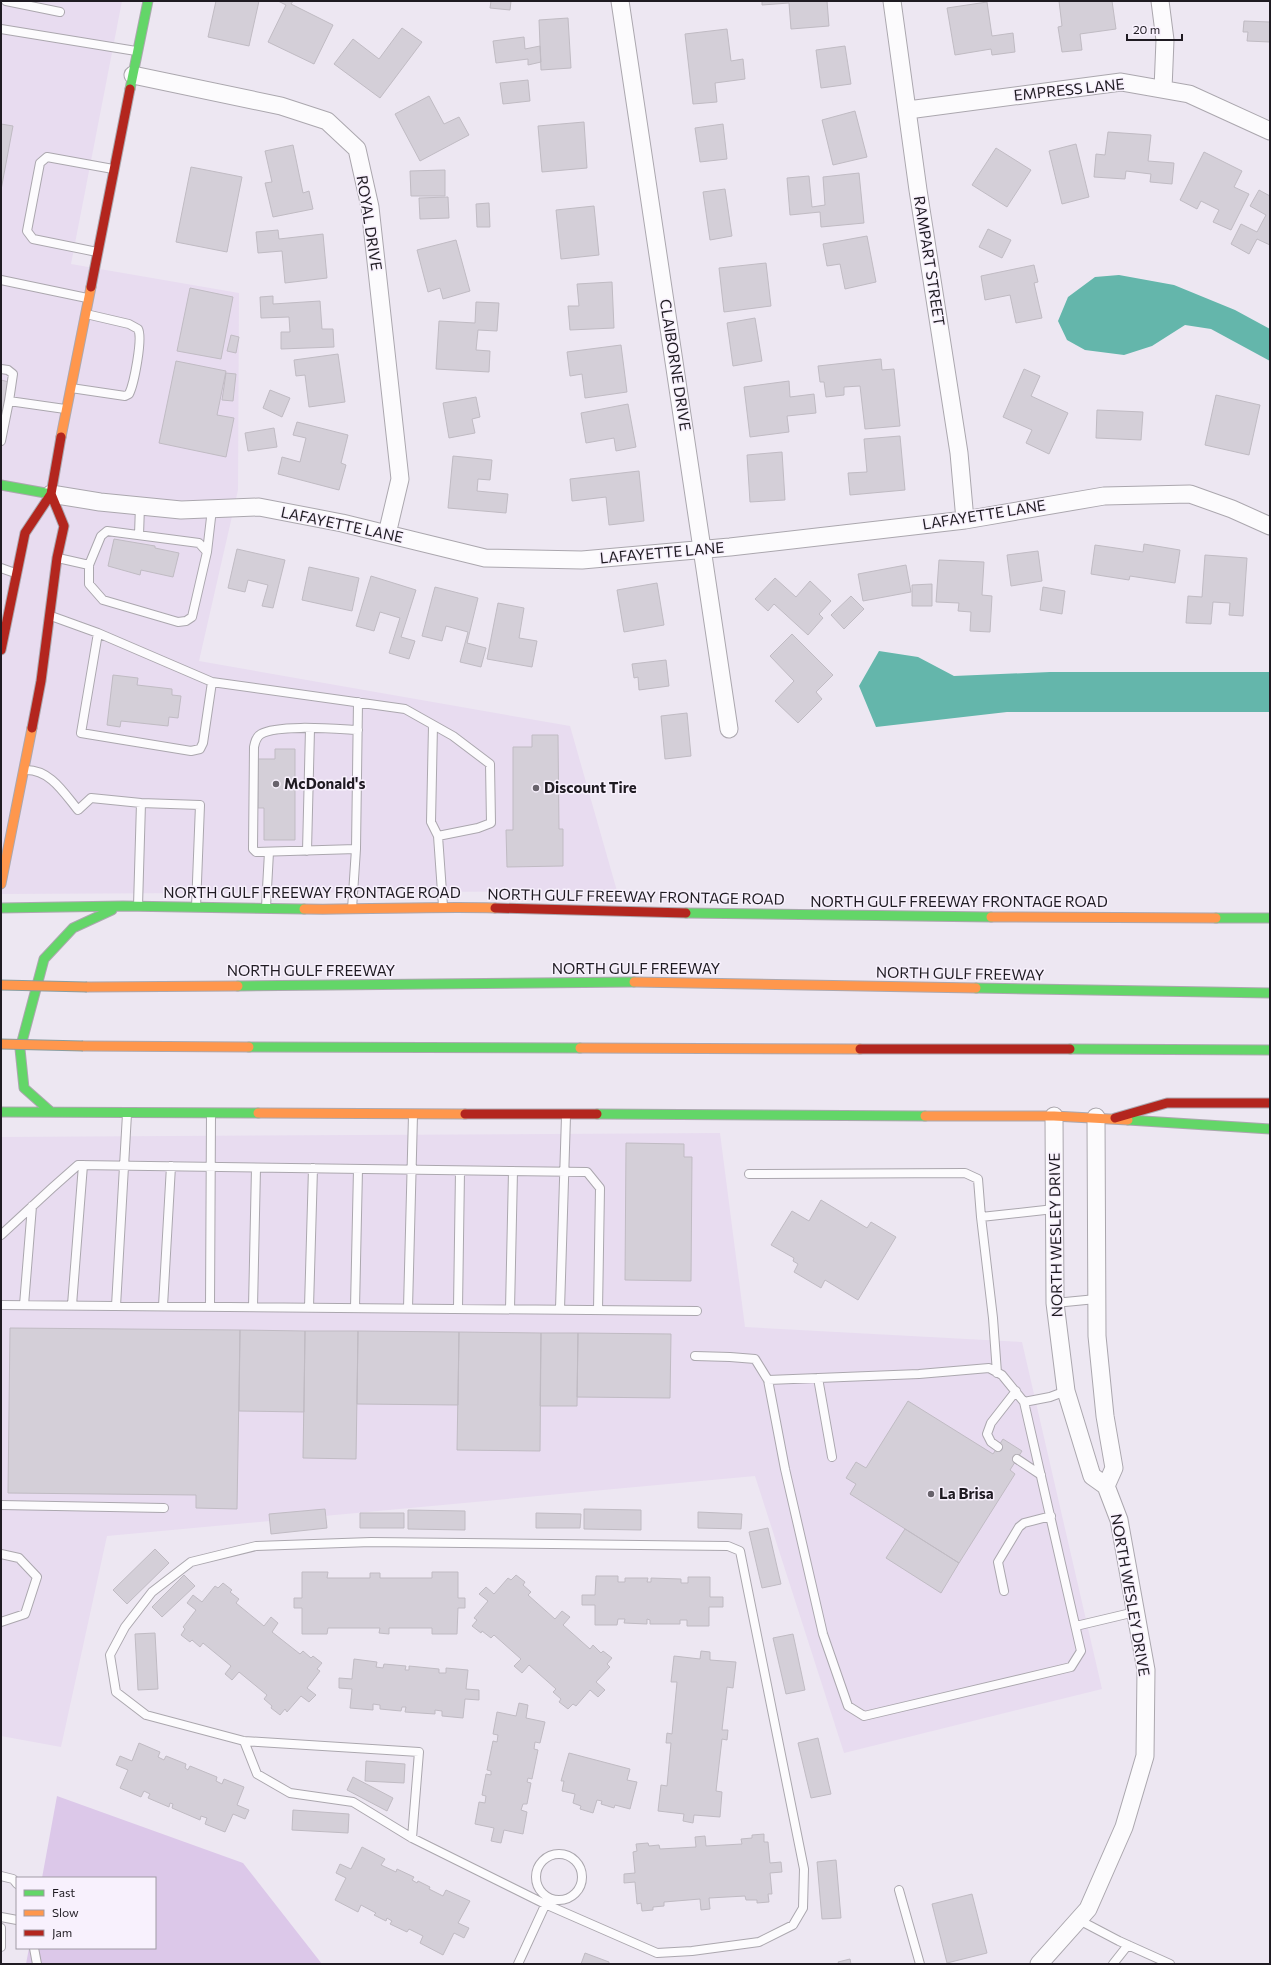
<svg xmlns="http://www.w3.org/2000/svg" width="1271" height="1965" font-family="Commissioner,sans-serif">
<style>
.built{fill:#e8dcf0}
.green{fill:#dcc8e9}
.water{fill:#64b6ab}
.building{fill:#d4cfd8;stroke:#c0bbc3}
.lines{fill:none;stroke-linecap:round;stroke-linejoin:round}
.lane-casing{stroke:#aba7ae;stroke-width:10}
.street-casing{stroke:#aba7ae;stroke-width:19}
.fast-casing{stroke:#aba7ae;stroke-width:11}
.slow-casing{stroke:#aba7ae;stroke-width:11}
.jam-casing{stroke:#aba7ae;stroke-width:11}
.lane{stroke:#fcfbfd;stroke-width:8}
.street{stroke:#fcfbfd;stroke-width:17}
.fast{stroke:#63d668;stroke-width:9}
.slow{stroke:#ff974d;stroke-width:9}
.jam{stroke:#b3261e;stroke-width:9}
.slow-bridge-casing{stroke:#899da0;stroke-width:11;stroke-linecap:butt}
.slow-bridge{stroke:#ff974d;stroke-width:9}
.poi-dot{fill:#67626b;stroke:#f8f1fd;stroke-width:1.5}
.labels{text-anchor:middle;stroke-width:3;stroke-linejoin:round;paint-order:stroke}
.street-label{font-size:15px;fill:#1f1b22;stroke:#f8f1fd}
.poi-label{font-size:15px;font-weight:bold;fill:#1f1b22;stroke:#f8f1fd;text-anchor:start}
</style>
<rect width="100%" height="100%" fill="#ede7f2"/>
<!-- built -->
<path class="built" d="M1 1H122L71 264 239 293 238 490 199 661 570 726 617 891 1 894Z
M720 1133 745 1327 1022 1342 1102 1689 844 1753 755 1476 107 1536 61 1747 1 1736V1137Z"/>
<!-- green -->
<path class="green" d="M57 1796 243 1863 322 1964H26L29 1948H155V1878H42Z"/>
<!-- water -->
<path class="water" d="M1119 275 1174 285 1235 310 1270 329V361L1211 329 1185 325 1152 346 1124 355 1085 350 1067 340 1058 321 1068 297 1095 277Z
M879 651 918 657 954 676 1050 672H1270V712H1007L876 727 859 686Z"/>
<!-- building -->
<path class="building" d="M216 1H259L249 46 208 37Z
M278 1H293L291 4 333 25 314 64 268 42 286 5Z
M491 1H511L510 10 490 8Z
M762 1H827L829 26 791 29 789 3 762 5Z
M1059 1H1112L1116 29 1080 34 1082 50 1062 52 1058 27 1062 26Z
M987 2 992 36 1013 33 1015 52 992 55 991 49 955 55 947 8Z
M568 18 571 68 541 70 539 20Z
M1244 21 1270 22V42L1247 41 1248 32H1243Z
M402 28 422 42 380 98 334 64 353 39 379 59Z
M727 29 731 61 743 59 745 79 715 83 717 102 693 104 685 34Z
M524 37 525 49 540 46 541 62 528 65V59L496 63 493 41Z
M845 46 851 84 821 88 816 50Z
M528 80 530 101 503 104 500 83Z
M429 96 444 124 459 117 469 135 420 161 395 114Z
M855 111 867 157 833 165 822 120Z
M584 122 587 168 542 172 538 126Z
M1 124 13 126 1 190Z
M723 124 727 159 700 162 695 128Z
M1108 132 1151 135 1148 161 1174 163 1172 184 1150 182 1151 174 1126 171 1125 179 1094 177 1096 154 1105 155Z
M1076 144 1089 197 1062 204 1049 151Z
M293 145 303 193 309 191 313 209 273 217 265 183 272 182 265 151Z
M996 148 1031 170 1007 207 972 185Z
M1204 152 1242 171 1234 187 1249 194 1231 230 1213 222 1219 210 1201 201 1197 209 1180 200Z
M191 167 242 177 227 252 176 242Z
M445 170V196H411L410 171Z
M859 173 864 223 821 227 820 212 790 215 787 178 809 176 812 207 825 205 823 177Z
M725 189 732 236 710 240 703 192Z
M1259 190 1270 196V245L1257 239 1249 254 1231 244 1241 224 1257 232 1266 215 1250 206Z
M448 197 449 218 420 219 419 198Z
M489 203 490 227H477L476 204Z
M594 206 599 255 561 259 556 210Z
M988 229 1011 240 1002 258 979 247Z
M278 230 279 239 323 234 327 278 285 283 282 251 258 253 256 232Z
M867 236 876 282 845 289 840 264 827 266 823 244Z
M456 240 470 291 443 299 440 288 428 292 417 250Z
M766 263 771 306 724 312 719 268Z
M1034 265 1038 282 1034 283 1042 318 1016 323 1010 295 985 300 981 276Z
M612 282 614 328 570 330 568 306H579L577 284Z
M190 288 233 297 221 359 177 351Z
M273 296V304L320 301 322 329H333L334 347 281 349V332H290L289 317 261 318 260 297Z
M476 302 499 303 497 331 478 330 476 350 490 351 489 372 436 369 439 321 475 323Z
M755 318 762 361 733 366 727 323Z
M231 335 239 337 236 353 227 351Z
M621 345 627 392 585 398 582 374 570 376 567 352Z
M338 354 345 402 309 407 305 375 296 376 294 360Z
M881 359 882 370 894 369 900 426 865 429 860 386 844 387V395L826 397 824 382H820L818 366Z
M176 361 226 371 217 415 234 418 226 457 159 443Z
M1024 369 1040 376 1031 396 1068 413 1049 454 1026 443 1032 430 1003 417Z
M226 373 236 374 233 401 222 400Z
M1 380 9 382 1 422Z
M789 381 790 397 814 394 816 413 787 416 789 432 750 437 744 387Z
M270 390 290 398 282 417 263 408Z
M1216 395 1260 405 1249 455 1205 445Z
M476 397 480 417 472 419 475 433 449 438 443 403Z
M628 404 636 447 616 451 614 438 586 443 581 413Z
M1097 410 1143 412 1141 440 1096 438Z
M297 422 348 435 341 463 346 465 339 490 278 474 282 457 300 462 306 438 293 435Z
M274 428 277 447 248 451 245 433Z
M900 436 905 490 850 495 848 473 867 472 864 439Z
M782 452 785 500 750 502 747 455Z
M453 456 492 460 490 480 478 479 477 491 508 494 506 513 448 508Z
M639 471 644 521 609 525 606 497 572 501 570 479Z
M114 539 155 546V548L179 553 173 577 141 570 140 575 108 566Z
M1144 544 1180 550 1175 583 1130 576 1129 580 1091 574 1095 545 1143 552Z
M237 549 285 560 273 608 262 606 268 585 248 580 245 592 228 588Z
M1038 551 1042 581 1011 586 1007 555Z
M1205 555 1247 558 1243 616 1229 615 1230 603 1213 602 1211 624 1186 623 1188 596 1202 597Z
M939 560 984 562 982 595 992 596 990 632 970 631 971 612 958 611 959 603 936 602Z
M906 565 911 592 863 601 858 574Z
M309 567 359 578 352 611 302 600Z
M371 576 416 590 401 637 415 641 409 659 389 653 400 618 380 612 374 631 356 626Z
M775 578 796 597 810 581 831 601 819 614 823 618 808 635 774 604 768 611 755 599Z
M657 583 664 625 624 632 617 590Z
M932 584V606H912V585Z
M435 587 478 598 467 643 486 648 481 667 460 662 468 632 446 626 442 641 422 636Z
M1043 587 1065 591 1062 614 1040 610Z
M851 596 864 609 844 629 831 615Z
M498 603 524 608 519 638 537 641 532 667 487 659Z
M792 634 833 675 816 692 822 699 798 723 775 701 794 681 770 656Z
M666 660 669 686 639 690 638 677 634 678 632 664Z
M113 675 138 678 137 685 172 689V695L181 696 178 718 169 717 168 726 121 721 120 727 107 725Z
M687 713 691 756 665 759 661 716Z
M532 735H558L559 829H563V866L507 867 506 830H513V747H532Z
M275 749H295V840H264V808H258V759H275Z
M626 1143 684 1144V1157H692L691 1281 625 1280Z
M821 1200 867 1228 871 1222 896 1237 858 1300 825 1280 821 1288 794 1272 798 1264 793 1261 794 1258 771 1245 792 1211 809 1221Z
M10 1328 240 1330 237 1509 196 1508V1495L8 1493Z
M240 1330 305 1331 304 1412 239 1411Z
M305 1331H358L356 1459 303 1458Z
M358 1331 459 1332 458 1405 357 1404Z
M459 1332 541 1333 540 1451 457 1450Z
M541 1333H578L577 1406H540Z
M578 1333 671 1334 670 1398 577 1397Z
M908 1401 993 1454 1003 1439 1022 1451 1010 1470 1015 1474 959 1563 850 1494 856 1484 846 1478 856 1462 866 1468Z
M325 1509 327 1528 271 1534 269 1514Z
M584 1509 641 1510V1530L584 1529Z
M408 1510 465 1511V1530L408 1529Z
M698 1512 742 1514 741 1529 698 1528Z
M360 1513H404V1528H360Z
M536 1513 581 1514 580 1528H536Z
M768 1528 781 1584 762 1588 749 1532Z
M905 1529 959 1563 941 1593 886 1558Z
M155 1549 169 1563 127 1604 113 1590Z
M302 1572H328L327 1578H370V1573H380V1578H432V1572H458V1598H465V1608H458L457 1634H432V1628H389V1634L379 1633 380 1628H328L327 1634H302V1608H294V1598H302Z
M184 1575 195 1586 162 1617 152 1607Z
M516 1575 525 1582 523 1585 531 1592 528 1595 555 1619 562 1611 570 1617 563 1625 590 1649 593 1645 601 1653 603 1651 612 1658 607 1664 610 1667 596 1682 605 1690 598 1697 590 1690 576 1706 573 1704 568 1709 559 1702 561 1699 553 1692 556 1689 529 1665 522 1673 514 1666 521 1659 494 1635 491 1638 482 1631 481 1633 472 1626 477 1620 474 1618 488 1601 479 1594 486 1587 494 1594 508 1578 511 1580Z
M596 1576H618V1582H625V1578H648L647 1582H651V1578L681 1579V1583H688V1577H710V1597H723V1607H709V1626H687V1620H680V1624H650V1620L647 1619V1624L624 1623 625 1619H618L617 1625H595V1605H582V1595H595Z
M223 1583 232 1590 230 1592 239 1599 236 1603 264 1626 271 1617 278 1623 272 1632 300 1654 303 1651 311 1658 313 1656 322 1663 317 1669 320 1671 307 1688 316 1695 309 1702 301 1696 287 1712 285 1709 280 1715 271 1708 272 1706 264 1699 267 1695 239 1672 232 1680 225 1674 231 1666 203 1643 200 1647 192 1640 190 1642 181 1635 185 1629 183 1627 196 1610 187 1603 193 1595 202 1602 215 1586 218 1588Z
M155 1633 158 1689 138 1690 135 1634Z
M793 1634 805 1690 786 1694 773 1638Z
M701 1651 710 1652V1660L736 1662 733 1688 727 1687 722 1730H728L727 1740 722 1739 716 1791 722 1792 720 1817 694 1815 693 1823 683 1821 684 1814 658 1811 661 1785 667 1786 671 1743H666L667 1733 672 1734 677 1682H671L674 1656 700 1659Z
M354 1659 377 1662 376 1667 383 1668 384 1664 406 1666 405 1670H409V1666L439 1669V1673H446V1668L468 1670 466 1689 479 1690V1700L465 1699 463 1718 442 1716V1711L435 1710V1714L405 1712 406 1707H402L401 1711 380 1709V1705L373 1704V1710L350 1708 352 1689 339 1688V1678L352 1679Z
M519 1703 528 1705 526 1718 545 1722 540 1743 535 1742 534 1749 538 1750 532 1779 528 1778 527 1782 531 1783 527 1804H523L521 1810 527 1812 523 1834 504 1830 501 1843 491 1841 494 1828 475 1824 479 1802 485 1803 486 1796 482 1795 486 1774 491 1775V1771L487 1770 493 1741 497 1742 498 1735 493 1734 497 1712 516 1716Z
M818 1738 831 1794 811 1798 798 1743Z
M139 1743 160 1752 158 1757 164 1760 166 1756 186 1764 185 1768 188 1770 190 1766 217 1777 216 1781 222 1784 224 1779 244 1787 237 1805 249 1810 245 1819 233 1814 225 1832 205 1824 207 1818 201 1816 200 1820 172 1808 173 1804 170 1803 169 1807 148 1798 150 1794 144 1791 141 1797 120 1788 128 1770 116 1765 120 1756 132 1761Z
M569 1753 630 1769 627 1780 637 1782 630 1809 615 1805 614 1808 601 1804 602 1801 597 1800 593 1813 580 1809 581 1806 573 1803 575 1794 562 1791 564 1781H561Z
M366 1761 405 1764 404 1783 365 1781Z
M353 1777 393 1798 387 1811 347 1790Z
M293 1810 349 1814 348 1833 292 1830Z
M764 1834V1842H768L770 1863 781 1862 782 1872 770 1873 772 1894H768L769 1902 757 1903V1900H746L745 1896 709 1898 710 1909 701 1910 700 1899 664 1902V1906L653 1907V1910L642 1911 641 1903 637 1904 635 1882 624 1883V1874L635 1873 633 1852 637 1851 636 1844 648 1843 649 1846 659 1845 660 1849 696 1847 695 1837 705 1836 706 1846 742 1844 741 1839 752 1838V1835Z
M362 1847 385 1859 381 1865 396 1872 397 1869 414 1877 412 1880 417 1883 418 1881 430 1887 429 1889 443 1896 446 1890 470 1901 458 1923 469 1928 464 1938 454 1933 443 1955 420 1943 423 1936 409 1929 407 1932 390 1924 392 1921 387 1918 386 1921 374 1915 376 1913 361 1905 358 1912 335 1900 346 1878 336 1873 340 1864 351 1869Z
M836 1860 841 1918 822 1919 817 1862Z
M972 1894 987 1953 947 1963 932 1904Z
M585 1953 609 1962V1964H581Z
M850 1959 851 1964H839L838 1962Z"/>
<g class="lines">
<defs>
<path id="lane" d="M6 1 60 12
M1 29 136 51
M97 252 33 239 27 231 40 163 47 157 113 169
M1 280 87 298
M1 369 8 370 13 374 9 401
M71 388 125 396 129 394C134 384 143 338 138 329L129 324 86 314
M1 441 9 401 65 409
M139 535 140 506
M207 552 212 509
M58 558 89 565V584L103 600 178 622 186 621 192 617 207 552 199 543 107 531 101 536 89 565
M1 568 15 573
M51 616 98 633 212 682 405 709 453 736 490 764 491 823 478 828 438 836 443 906
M98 633 81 733 191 751 200 749 203 743 212 682
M433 725 431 822 438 836
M25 770C50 769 64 793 78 810L91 798 141 803 200 805 196 907
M356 849 256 852 253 849 254 747C255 742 256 737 261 734 278 724 337 729 358 730
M307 851 310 729
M138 906 141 803
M266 907 269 852
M352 909 356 849 358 702
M749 1174 965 1173 978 1179 981 1217 1054 1209
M981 1217 993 1318 997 1373
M1 1235 52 1188 78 1165 587 1172 600 1188 598 1310
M1055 1303 1096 1299
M1 1305 697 1311
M24 1305 32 1206
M72 1305 83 1165
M116 1306 127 1114
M163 1306 171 1166
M210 1307 211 1113
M253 1307 256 1168
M309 1307 313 1168
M355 1308 358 1169
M408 1308 413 1115
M458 1308 460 1171
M510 1309 513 1171
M560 1309 566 1116
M695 1356 730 1357 755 1359 768 1380 785 1469 823 1634 848 1706 864 1716 1071 1667 1081 1651 1024 1402 1050 1397 1066 1391
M818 1378 832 1457
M768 1380 919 1374 989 1368 1002 1375 1024 1402
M998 1447 991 1442 987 1434 991 1423 1016 1391
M1017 1459 1041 1475
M1 1505 164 1508
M1 1554 19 1558 37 1577 25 1614 1 1622
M1004 1591 998 1562 1019 1527 1024 1523 1051 1516
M1076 1626 1135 1612
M244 1741 257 1774 290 1793 353 1802 412 1838 545 1904 657 1953 692 1951 759 1942 793 1925 803 1908 804 1869 740 1551 728 1546 371 1542 256 1546 191 1562 152 1592 125 1627 110 1655 116 1692 146 1715 244 1741 419 1752 412 1838
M536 1877a23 23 0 1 1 46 0a23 23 0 1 1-46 0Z
M1 1876 13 1879 17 1884
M899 1890 920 1964
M1 1917 17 1920
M1079 1920 1119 1941 1170 1964
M1 1928V1947
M34 1948 37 1964
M518 1964 547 1901
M1113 1964 1128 1945"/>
<path id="street" d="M620 1 729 729
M892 1 918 190 959 453 965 520
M1160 1 1165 40 1163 89
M133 75 281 106 327 121 357 149 370 207 400 479 387 534
M908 110 1121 82 1189 94 1270 131
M51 494 100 502 181 510 259 507 342 523 485 558 582 560 730 547 965 520 1104 496 1190 494 1232 509 1270 526
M1096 1117 1097 1336 1105 1416 1114 1468 1106 1486
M1039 1964 1088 1909 1124 1827 1145 1756 1146 1670 1119 1520 1106 1486 1092 1476 1066 1391 1055 1303 1054 1116"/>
<path id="fast" d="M130 89 148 1
M1 485 51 494
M1 908 123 906 304 909
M686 913 991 917
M1216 918H1270
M238 986 634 982
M976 988 1270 993
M249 1047 580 1048
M1070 1049 1270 1050
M50 1111 24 1088 20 1049 44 959 73 928 112 910
M1 1112 258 1113
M597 1114 925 1116
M1128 1120 1270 1129"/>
<path id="slow" d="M61 437 91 287
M1 884 32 728
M304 909C368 910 431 906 495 908
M991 917 1216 918
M634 982 976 988
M87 987 238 986
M83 1046 249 1047
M580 1048 860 1049
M258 1113 465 1114
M925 1116H1054L1128 1120"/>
<path id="jam" d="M91 287 130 89
M1 650 25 533 51 494 61 437
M32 728 41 681 57 558 64 526 51 494
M495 908 686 913
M860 1049H1070
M465 1114H597
M1115 1118 1167 1103H1270"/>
</defs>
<!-- lane casing -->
<use href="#lane" class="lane-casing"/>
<!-- street casing -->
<use href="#street" class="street-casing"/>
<!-- fast casing -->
<use href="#fast" class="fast-casing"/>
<!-- slow casing -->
<use href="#slow" class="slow-casing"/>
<!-- jam casing -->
<use href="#jam" class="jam-casing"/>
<!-- lane -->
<use href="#lane" class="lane"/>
<!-- street -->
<use href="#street" class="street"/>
<!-- fast -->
<use href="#fast" class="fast"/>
<!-- slow -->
<use href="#slow" class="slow"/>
<!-- jam -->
<use href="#jam" class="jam"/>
<defs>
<path id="slow-bridge" d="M1 985 87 987
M1 1044 83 1046"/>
</defs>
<!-- slow-bridge casing -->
<use href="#slow-bridge" class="slow-bridge-casing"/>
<!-- slow-bridge -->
<use href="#slow-bridge" class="slow-bridge"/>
</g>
<!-- markers -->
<g class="poi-dot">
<circle cx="276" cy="784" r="4"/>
<circle cx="536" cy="788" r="4"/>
<circle cx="931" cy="1494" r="4"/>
</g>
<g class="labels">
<!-- street labels -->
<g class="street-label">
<text transform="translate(1069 90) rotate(-6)" y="5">EMPRESS LANE</text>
<text transform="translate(369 223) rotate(81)" y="5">ROYAL DRIVE</text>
<text transform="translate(929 261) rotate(81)" y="5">RAMPART STREET</text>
<text transform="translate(675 365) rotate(81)" y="5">CLAIBORNE DRIVE</text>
<text transform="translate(984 515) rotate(-9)" y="5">LAFAYETTE LANE</text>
<text transform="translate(342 525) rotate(12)" y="5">LAFAYETTE LANE</text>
<text transform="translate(662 553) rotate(-5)" y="5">LAFAYETTE LANE</text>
<text x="312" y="898">NORTH GULF FREEWAY FRONTAGE ROAD</text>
<text transform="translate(636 897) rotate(1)" y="5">NORTH GULF FREEWAY FRONTAGE ROAD</text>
<text x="959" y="907">NORTH GULF FREEWAY FRONTAGE ROAD</text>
<text x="636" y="974">NORTH GULF FREEWAY</text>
<text x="311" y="976">NORTH GULF FREEWAY</text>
<text transform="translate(960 974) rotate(1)" y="5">NORTH GULF FREEWAY</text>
<text transform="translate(1056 1235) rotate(-91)" y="5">NORTH WESLEY DRIVE</text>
<text transform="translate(1130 1595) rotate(80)" y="5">NORTH WESLEY DRIVE</text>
</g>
<!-- poi labels -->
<g class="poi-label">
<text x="284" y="789">McDonald's</text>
<text x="544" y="793">Discount Tire</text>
<text x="939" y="1499">La Brisa</text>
</g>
</g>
<!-- border -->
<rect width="1271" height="1965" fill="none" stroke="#1f1b22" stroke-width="4"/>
<!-- legend -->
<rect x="16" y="1877" width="140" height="72" fill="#f8f1fd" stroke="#a19ba5"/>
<rect x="24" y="1890" width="20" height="6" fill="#63d668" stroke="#a19ba5"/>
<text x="52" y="1897" font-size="12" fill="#1f1b22">Fast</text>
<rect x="24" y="1910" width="20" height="6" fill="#ff974d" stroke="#a19ba5"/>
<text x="52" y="1917" font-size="12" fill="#1f1b22">Slow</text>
<rect x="24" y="1930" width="20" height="6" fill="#b3261e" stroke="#a19ba5"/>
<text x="52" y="1937" font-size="12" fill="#1f1b22">Jam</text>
<!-- scale -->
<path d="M1127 34v6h55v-6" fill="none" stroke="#1f1b22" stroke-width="2"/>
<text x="1133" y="34" font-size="12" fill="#1f1b22" stroke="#f8f1fd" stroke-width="3" paint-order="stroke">20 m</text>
</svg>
